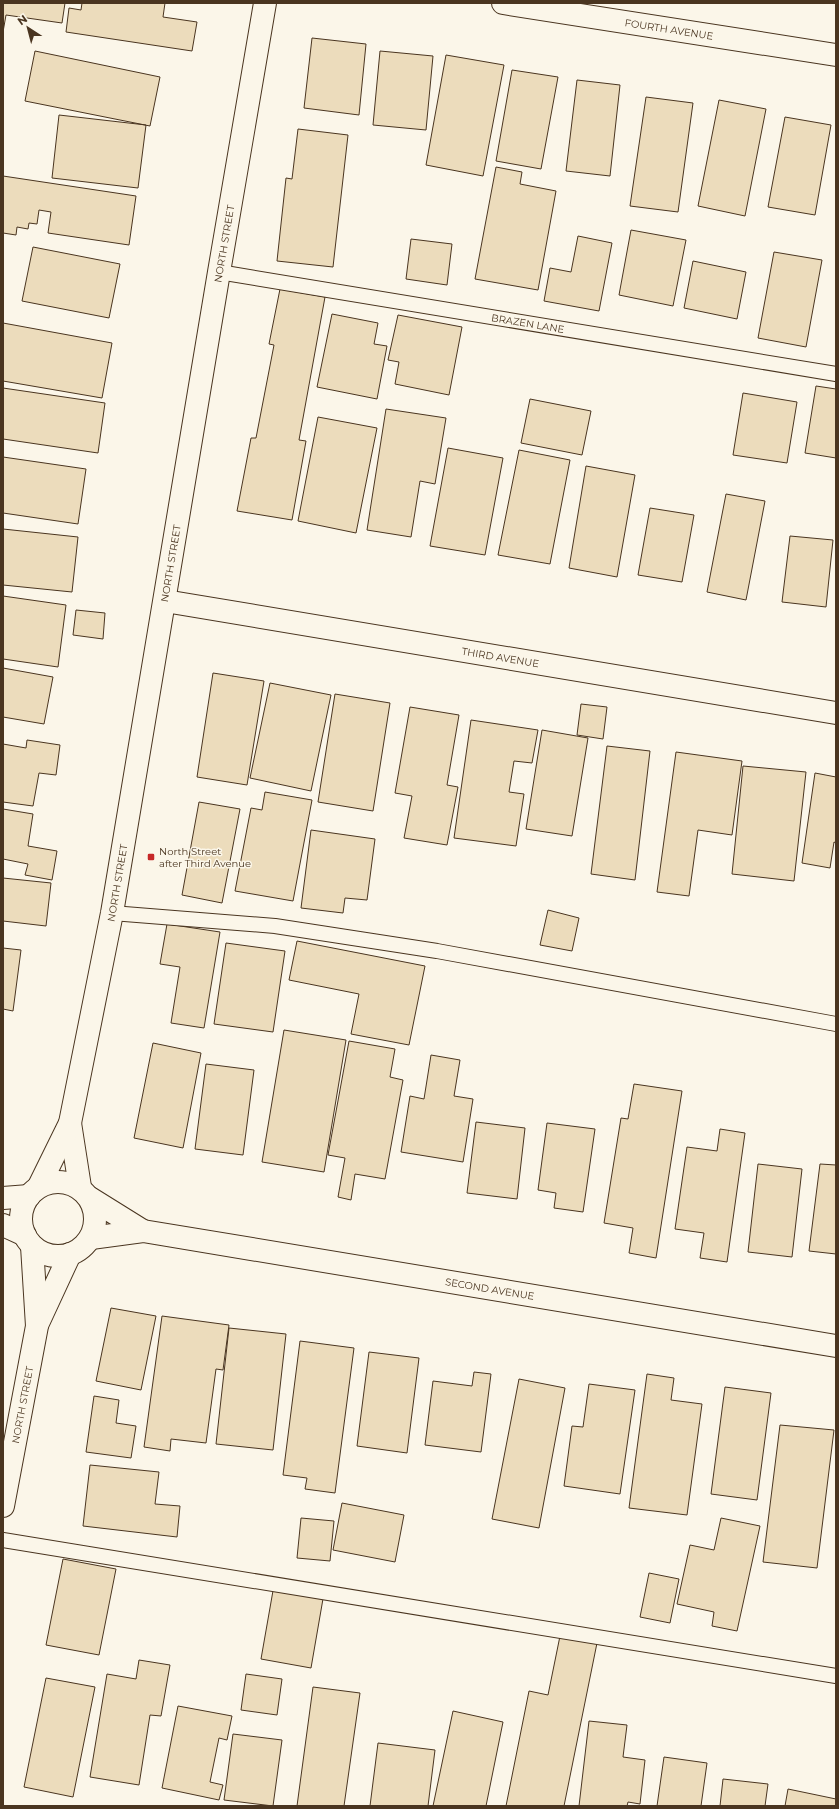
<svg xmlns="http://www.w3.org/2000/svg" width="839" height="1809" font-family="Montserrat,sans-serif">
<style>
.building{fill:#ecdcbc;stroke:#4a3520}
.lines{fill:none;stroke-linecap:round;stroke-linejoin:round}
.lane-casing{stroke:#4a3520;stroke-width:16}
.street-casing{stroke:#4a3520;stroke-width:24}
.secondary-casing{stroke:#4a3520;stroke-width:24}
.lane{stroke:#fbf6e9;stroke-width:14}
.street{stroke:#fbf6e9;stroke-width:22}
.secondary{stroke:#fbf6e9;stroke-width:22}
.poi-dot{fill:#c62828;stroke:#fbf6e9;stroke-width:1.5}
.labels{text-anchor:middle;stroke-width:3;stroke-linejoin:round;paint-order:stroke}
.street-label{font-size:10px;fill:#4a3520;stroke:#fbf6e9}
.poi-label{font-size:10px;fill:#4a3520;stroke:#fbf6e9;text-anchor:start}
</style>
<rect width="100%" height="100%" fill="#fbf6e9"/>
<!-- building -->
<path class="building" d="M3 3H65L62 23 6 15 3 32Z
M82 3H165L163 17 197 22 192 51 66 32 69 8 81 10Z
M312 38 366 44 359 115 304 108Z
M35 51 160 77 150 126 25 101Z
M380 51 433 56 426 130 373 125Z
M446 55 504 65 483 176 426 165Z
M512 70 558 77 541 169 496 161Z
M577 80 620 85 610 176 566 171Z
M646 97 693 103 678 212 630 206Z
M719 100 766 109 745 216 698 206Z
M59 115 146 125 138 188 52 178Z
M785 117 831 125 815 215 768 207Z
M298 129 348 135 333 267 277 261 286 178 292 179Z
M496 167 522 172 520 184 556 191 538 290 475 279Z
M3 176 136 196 129 245 48 233 51 212 39 210 37 224 29 223 28 229 17 227 16 235 3 233Z
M631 230 686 240 673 306 619 295Z
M578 236 612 243 599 311 544 301 550 268 571 272Z
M411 239 452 244 447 285 406 279Z
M33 247 120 264 109 318 22 301Z
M774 252 822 260 806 347 758 338Z
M693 261 746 272 737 319 684 308Z
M280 289 325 297 299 440 306 441 292 520 237 511 251 438H256L274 345 269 344Z
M332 314 378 323 374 344 387 346 377 399 317 387Z
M398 315 462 327 449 395 395 384 399 362 388 360Z
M3 323 112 343 102 398 3 381Z
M816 386 836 389V458L805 453Z
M3 388 105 403 98 453 3 439Z
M743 393 797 402 787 463 733 455Z
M530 399 591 411 582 455 521 443Z
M386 409 446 418 435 484 420 481 411 537 367 530Z
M318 417 377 428 356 533 298 521Z
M448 448 503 458 485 555 430 546Z
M519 450 570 460 550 564 498 555Z
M3 457 86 469 78 524 3 513Z
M586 466 635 475 617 577 569 568Z
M726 494 765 501 746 600 707 592Z
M650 508 694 515 682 582 638 575Z
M3 529 78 537 72 592 3 585Z
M790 536 833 540 826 607 782 602Z
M3 596 66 605 58 667 3 659Z
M76 610 105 613 103 639 73 635Z
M3 668 53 677 44 724 3 717Z
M213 673 264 681 247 785 197 777Z
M270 683 331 695 311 791 250 778Z
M335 694 390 703 373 811 318 802Z
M581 704 607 707 603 739 577 735Z
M410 707 459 715 447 785 458 787 447 845 404 838 412 796 395 793Z
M471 720 538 730 532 763 514 761 509 792 524 794 516 846 454 838Z
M542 730 588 738 572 836 526 829Z
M27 740 60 745 56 775 39 773 33 806 3 802V744L26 748Z
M607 746 650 751 635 880 591 874Z
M676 752 742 761 732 835 698 830 689 896 657 892Z
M743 766 806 772 794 881 732 874Z
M815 773 836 777V843L834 842 830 868 802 863Z
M265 792 312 800 293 901 235 891 251 808 262 810Z
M199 802 240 809 222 903 182 895Z
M3 809 33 814 28 846 57 851 52 880 25 875 28 864 3 859Z
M311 830 375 839 367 900 345 898 343 913 301 908Z
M3 878 51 883 46 926 3 921Z
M548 910 579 918 572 951 540 945Z
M167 924 220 932 204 1028 171 1023 180 967 160 964Z
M297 941 425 966 409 1045 351 1034 359 994 289 980Z
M226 943 285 951 273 1032 214 1024Z
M3 948 21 950 13 1011 3 1009Z
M284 1030 346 1040 324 1172 262 1162Z
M349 1041 395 1049 390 1077 403 1080 385 1179 355 1174 351 1200 338 1197 345 1158 328 1155Z
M153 1043 201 1053 183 1148 134 1138Z
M431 1055 460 1060 454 1096 473 1099 463 1162 401 1152 410 1096 424 1099Z
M206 1064 254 1070 243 1155 195 1149Z
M634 1084 682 1091 656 1258 629 1253 633 1228 604 1223 621 1118 628 1119Z
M476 1122 525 1128 517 1199 467 1193Z
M547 1123 595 1129 583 1212 554 1208 556 1193 538 1190Z
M720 1129 745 1133 727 1262 700 1258 704 1233 675 1229 687 1147 717 1151Z
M758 1164 802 1169 792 1257 748 1252Z
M820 1164 836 1165V1254L809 1251Z
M111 1308 156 1316 141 1390 96 1381Z
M162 1316 229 1325 223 1370 216 1369 206 1443 171 1439 170 1451 144 1447Z
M229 1328 286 1334 273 1450 216 1444Z
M300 1341 354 1348 335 1493 305 1489 307 1478 283 1475Z
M369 1352 419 1358 407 1453 357 1446Z
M474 1372 491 1374 481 1452 425 1445 433 1381 472 1386Z
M647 1374 674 1378 671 1400 702 1404 687 1515 629 1508Z
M519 1379 565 1388 539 1528 492 1519Z
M589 1384 635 1390 620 1494 564 1486 572 1426 583 1427Z
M725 1387 771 1393 757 1500 711 1494Z
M94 1396 119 1400 116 1423 136 1426 131 1458 86 1452Z
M780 1425 834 1430 817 1568 763 1562Z
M90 1465 159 1472 155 1504 180 1506 177 1537 83 1526Z
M342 1503 404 1515 395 1562 333 1550Z
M301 1518 334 1521 330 1561 297 1558Z
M721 1518 760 1526 737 1631 712 1626 714 1612 677 1604 690 1545 714 1550Z
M63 1559 116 1569 99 1655 46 1645Z
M649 1573 679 1579 670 1623 640 1617Z
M274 1585 324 1593 311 1668 261 1659Z
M560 1636 597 1643 564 1806H506L529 1691 548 1695Z
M139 1660 170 1665 161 1716 150 1715 139 1785 90 1777 107 1674 136 1679Z
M246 1674 282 1679 277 1715 241 1710Z
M46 1678 95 1687 73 1797 24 1787Z
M313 1687 360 1693 344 1806H297Z
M178 1706 232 1716 227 1740 219 1738 210 1782 223 1785 219 1800 162 1788Z
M453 1711 503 1722 486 1806H433Z
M589 1721 627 1725 623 1757 645 1760 640 1804 628 1802 627 1806H579Z
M233 1734 282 1740 273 1806 224 1800Z
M378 1743 435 1750 428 1806H370Z
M664 1757 707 1763 701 1806H657Z
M723 1779 768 1784 765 1806H720Z
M788 1789 836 1799V1806H785Z"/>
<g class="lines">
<defs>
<g id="lane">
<path id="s1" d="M219 272 836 374"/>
<path d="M112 913 275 926 437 951 836 1024"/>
<path d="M3 1540 836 1676"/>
</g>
<g id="street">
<path id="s2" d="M503 3 836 55"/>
<path id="s3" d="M165 601 836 713"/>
<path d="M3 1198 29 1196"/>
<path d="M90 1198 143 1231"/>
<path d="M3 1225 25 1235"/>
<path id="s4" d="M91 1238 143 1231 836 1346"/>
</g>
<g id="secondary">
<path d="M70 1123 80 1187"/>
<circle cx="58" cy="1219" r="37"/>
<path id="s5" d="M39 1186 70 1123 112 913 219 272 265 3"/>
<path d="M38 1323 70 1254"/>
<path id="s6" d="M3 1506 37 1326 32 1246"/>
</g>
</defs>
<!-- lane casing -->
<use href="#lane" class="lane-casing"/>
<!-- street casing -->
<use href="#street" class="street-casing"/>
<!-- secondary casing -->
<use href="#secondary" class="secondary-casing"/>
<!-- lane -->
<use href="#lane" class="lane"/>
<!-- street -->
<use href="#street" class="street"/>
<!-- secondary -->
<use href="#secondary" class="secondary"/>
</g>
<!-- markers -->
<rect class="poi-dot" x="147" y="853" width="8" height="8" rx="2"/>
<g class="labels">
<!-- street labels -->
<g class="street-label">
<text dy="4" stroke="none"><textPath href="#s2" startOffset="168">FOURTH AVENUE</textPath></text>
<text dy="4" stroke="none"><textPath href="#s5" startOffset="963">NORTH STREET</textPath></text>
<text dy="4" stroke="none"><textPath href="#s1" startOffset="313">BRAZEN LANE</textPath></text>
<text dy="4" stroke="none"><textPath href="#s5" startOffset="639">NORTH STREET</textPath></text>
<text dy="4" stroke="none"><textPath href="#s3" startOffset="340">THIRD AVENUE</textPath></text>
<text dy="4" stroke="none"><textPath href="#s5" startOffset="315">NORTH STREET</textPath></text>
<text dy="4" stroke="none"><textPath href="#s4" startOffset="404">SECOND AVENUE</textPath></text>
<text dy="4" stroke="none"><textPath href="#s6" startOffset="103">NORTH STREET</textPath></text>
</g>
<!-- poi labels -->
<g class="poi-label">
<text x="159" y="855">North Street<tspan x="159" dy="12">after Third Avenue</tspan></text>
</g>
</g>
<!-- border -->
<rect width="839" height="1809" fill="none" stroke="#4a3520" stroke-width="8"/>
<!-- north arrow -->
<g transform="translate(28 28) rotate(324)" stroke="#fbf6e9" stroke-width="3" paint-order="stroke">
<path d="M0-3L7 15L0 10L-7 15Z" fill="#4a3520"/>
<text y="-6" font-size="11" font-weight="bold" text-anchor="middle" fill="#4a3520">N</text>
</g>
</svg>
